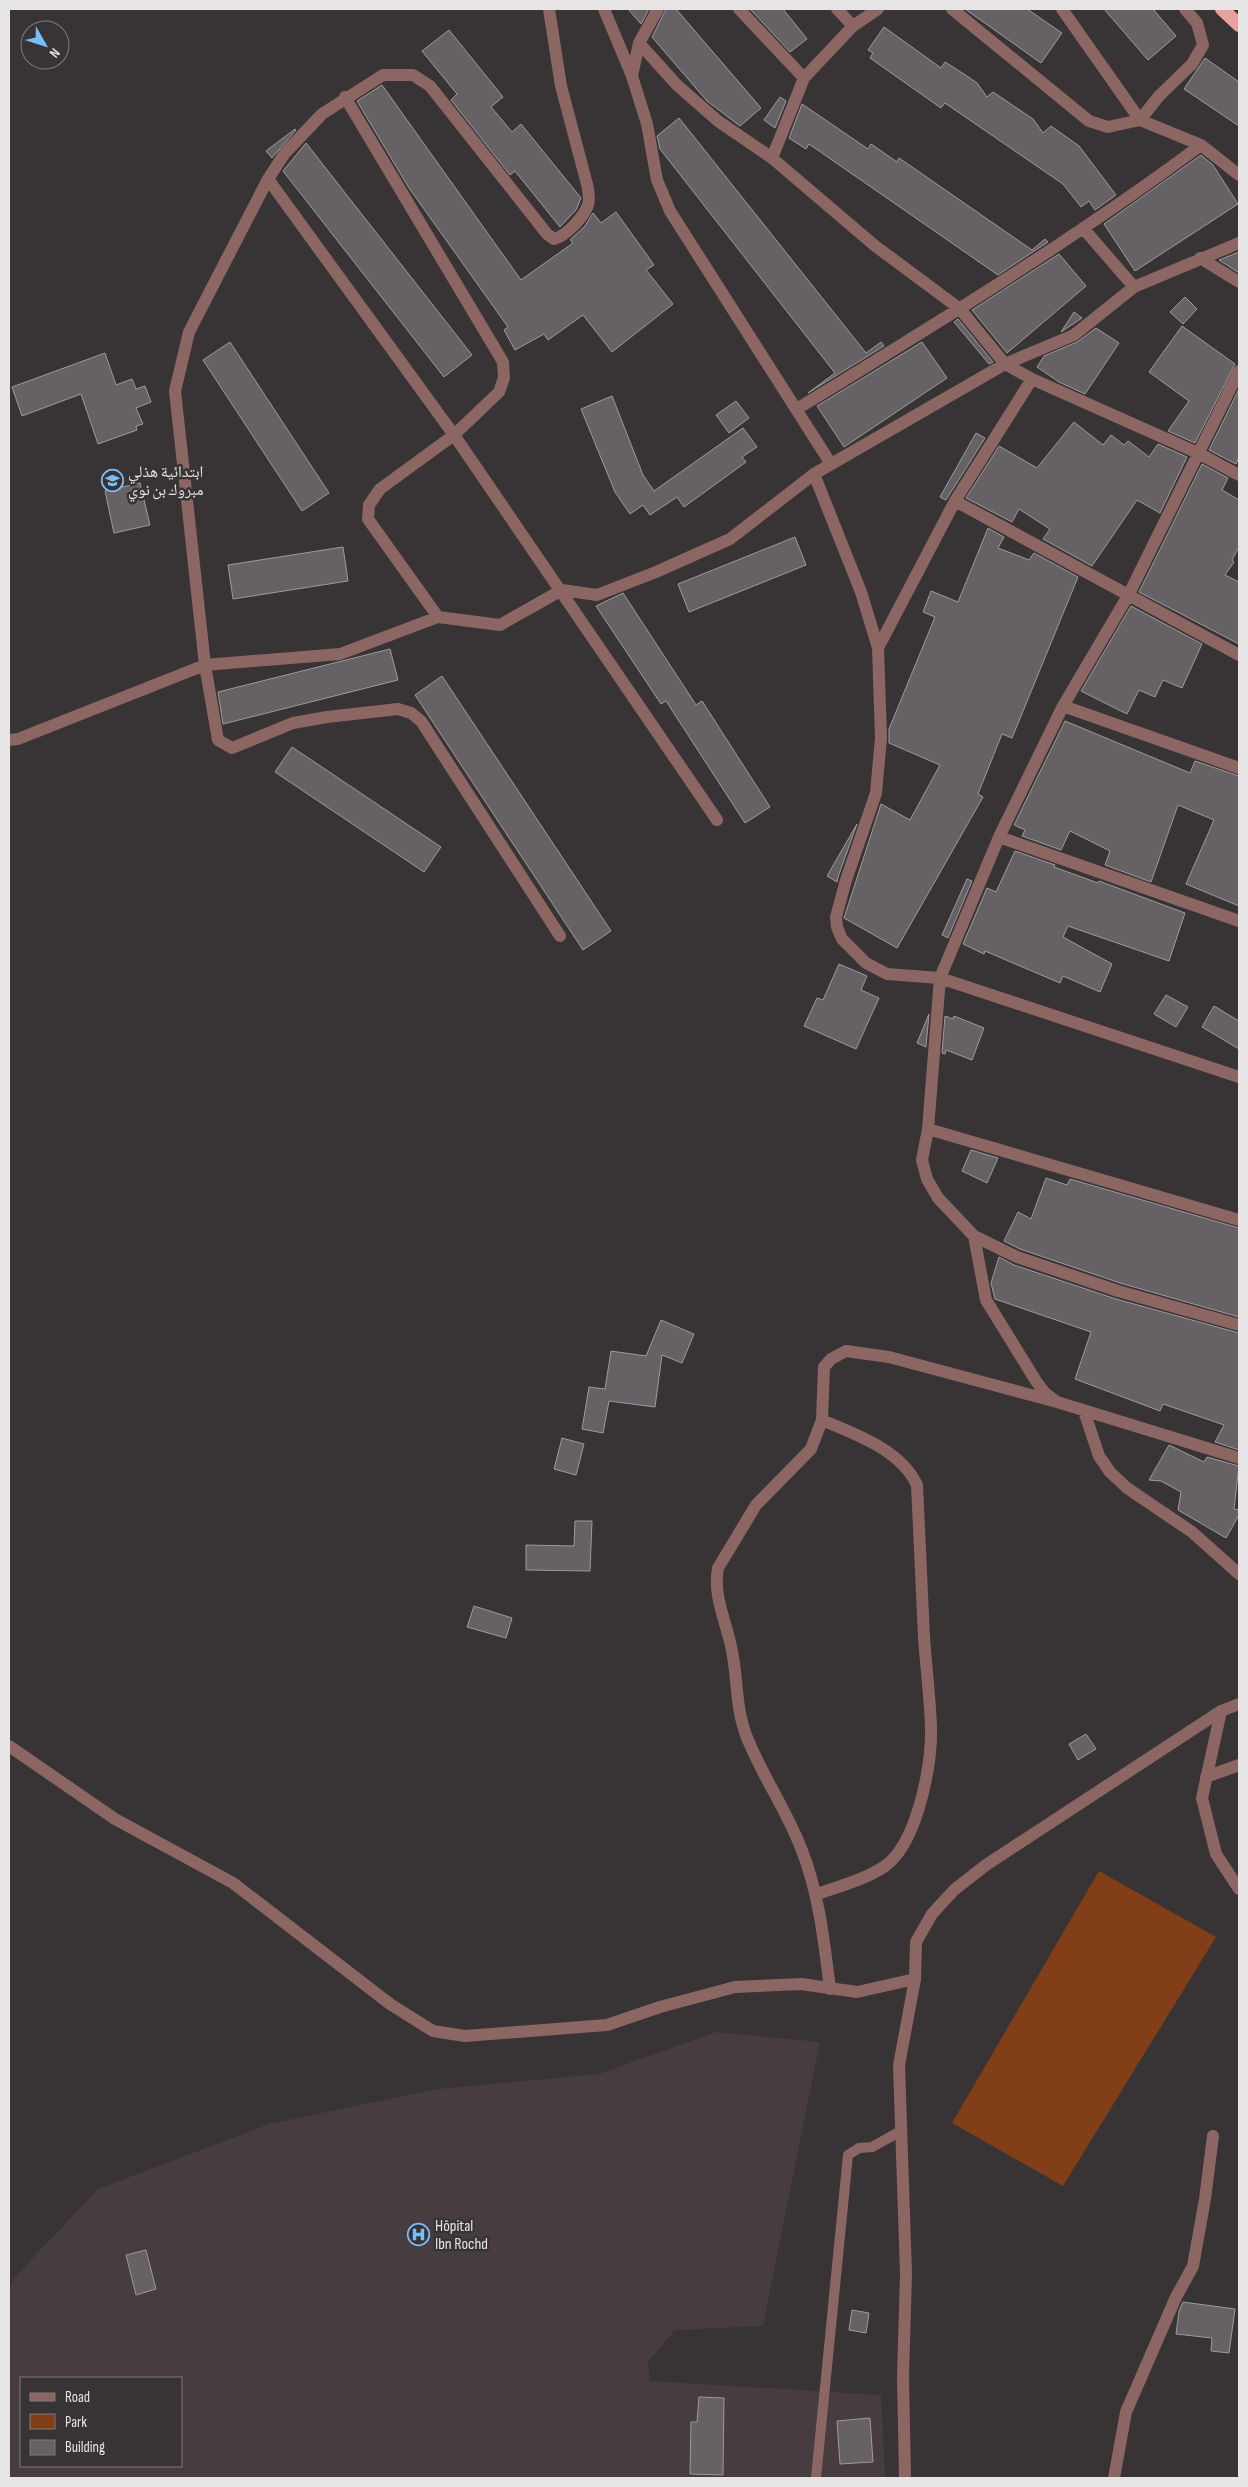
<svg xmlns="http://www.w3.org/2000/svg" width="1248" height="2487" font-family="'Sofia Sans Condensed','Noto Naskh Arabic',sans-serif">
<style>
.built{fill:#473c3f;fill-rule:evenodd}
.green{fill:#823e16}
.building{fill:#656164;stroke:#9e9a9d}
.lines{fill:none;stroke-linecap:round;stroke-linejoin:round}
.service{stroke:#8b6663;stroke-width:10}
.minor{stroke:#8b6663;stroke-width:12}
.tertiary{stroke:#8b6663;stroke-width:12}
.trunk{stroke:#eaa09b;stroke-width:14}
.labels{text-anchor:middle;stroke-width:5;stroke-linejoin:round;paint-order:stroke}
.poi-label{font-size:16px;fill:#e6e4e4;stroke:#383435;text-anchor:start}
</style>
<rect width="100%" height="100%" fill="#383435"/>
<!-- built -->
<path class="built" d="M716 2032 820 2042 763 2326 675 2330 648 2362 650 2381 881 2395 885 2478H9V2289L14 2278 98 2189 269 2124 438 2089 599 2074ZM21 2378H181V2466H21Z"/>
<!-- green -->
<path class="green" d="M1099 1871 1216 1937 1063 2186 952 2123Z"/>
<!-- building -->
<path class="building" d="M628 9H649L641 24Z
M666 9H676L761 108 740 126 707 101 652 37Z
M750 9H783L807 39 790 52Z
M965 9H1027L1062 33 1041 63Z
M1104 9H1153L1176 36 1148 60Z
M884 27 941 68 945 62 967 76 977 83 987 97 993 92 1033 119 1043 133 1051 126 1079 146 1116 195 1095 210 1089 201 1081 207 1063 184 945 103 941 108 870 58 873 53 868 50Z
M449 30 503 97 491 107 512 132 521 124 581 198 576 210 560 227 515 171 510 175 451 100 457 94 422 51Z
M1205 58 1239 82V126L1184 89Z
M382 85 521 280 573 243 570 240 585 226 593 213 601 223 616 212 654 265 646 270 673 304 612 352 583 315 548 340 544 334 515 350 504 330 508 327 409 188 357 101Z
M780 97 786 101 775 128 764 120Z
M802 104 868 149 871 144 897 162 899 158 1032 250 1045 239 1048 242 998 275 809 144 806 149 789 138Z
M679 118 866 353 881 342 884 346 808 393 835 373 660 149 657 136Z
M295 129 296 130 272 158 266 151Z
M306 143 472 355 444 377 283 171Z
M1201 155 1213 165 1238 204 1135 271 1104 224Z
M1239 252V273L1219 260Z
M1059 254 1086 286 1007 353 972 310Z
M1185 297 1197 309 1183 324 1170 312Z
M1074 312 1082 318 1061 332Z
M958 319 993 362 989 364 954 322Z
M1182 326 1235 364 1195 443 1168 431 1189 401 1149 372Z
M1096 328 1119 343 1085 394 1059 382 1037 367 1044 356 1077 342Z
M230 342 329 493 302 511 203 360Z
M922 342 947 378 844 447 817 406Z
M105 353 116 385 132 379 136 389 145 386 151 402 136 408 143 424 136 426 137 430 98 444 81 394 22 416 12 387Z
M1239 389V457L1236 464 1209 450Z
M612 396 643 475 654 491 743 428 757 447 742 457 746 462 684 507 677 497 650 515 643 505 630 514 615 492 581 409Z
M736 401 749 418 729 433 716 415Z
M1074 422 1103 445 1111 435 1124 445 1128 441 1149 457 1158 444 1187 457 1160 513 1137 500 1092 566 1043 539 1050 529 1019 509 1012 522 966 498 999 446 1037 468Z
M976 433 985 438 946 500 940 497Z
M1202 464 1228 478 1222 490 1239 500V547L1232 560 1234 562 1225 575 1239 582V644L1139 592Z
M140 483 150 525 114 533 105 491Z
M988 528 1004 537 998 548 1029 560 1034 553 1078 577 1012 738 1002 734 978 794 983 797 897 948 844 918 881 804 910 820 940 765 889 743V729L935 617 923 612 931 591 958 602Z
M795 537 806 565 689 612 678 584Z
M343 547 348 581 233 599 228 565Z
M623 593 696 705 702 701 770 807 745 823 666 701 661 704 596 606Z
M1131 606 1202 644 1182 688 1163 680 1155 697 1139 690 1127 714 1081 691Z
M390 649 398 680 223 724 218 692Z
M442 676 611 931 583 950 415 695Z
M1065 721 1190 773 1195 761 1239 776V906L1186 884 1214 820 1178 805 1151 882 1105 865 1110 851 1070 831 1061 850 1022 836 1025 830 1014 825Z
M292 747 441 847 424 872 275 772Z
M857 824 838 877 837 882 827 876Z
M1015 851 1055 865 1054 867 1098 883 1099 881 1185 913 1169 961 1068 926 1063 937 1112 964 1100 992 1063 976 1060 983 985 951 984 954 963 944 987 888 996 892Z
M967 879 972 881 948 938 942 935Z
M839 964 867 976 861 990 879 998 856 1049 804 1026 817 998 823 1000Z
M1166 995 1188 1007 1176 1027 1154 1014Z
M1214 1006 1239 1021V1049L1202 1027Z
M929 1014 926 1047 917 1043Z
M945 1016 953 1019 954 1016 984 1028 972 1060 946 1050 945 1054 942 1053Z
M971 1150 998 1158 987 1183 962 1171Z
M1046 1178 1067 1185 1070 1179 1239 1228V1317L1120 1283 1020 1249 1004 1241 1018 1212 1031 1219Z
M999 1257 1014 1265 1116 1299 1239 1333V1450L1215 1442 1224 1425 1163 1404 1160 1411 1075 1379 1091 1332 995 1299 991 1283Z
M661 1320 694 1334 682 1363 662 1355 655 1407 609 1401 603 1433 582 1429 589 1387 605 1389 611 1351 646 1356Z
M562 1438 584 1444 576 1475 554 1469Z
M1169 1445 1204 1462 1207 1457 1239 1466 1234 1509 1239 1510V1515L1226 1538 1178 1510 1181 1492 1161 1481 1149 1480Z
M575 1521H592L590 1571 526 1570V1545L574 1546Z
M474 1606 512 1618 506 1638 467 1627Z
M1086 1734 1096 1749 1078 1760 1069 1744Z
M146 2250 156 2289 136 2295 126 2255Z
M1183 2302 1235 2309 1229 2353 1211 2351 1212 2338 1176 2334 1179 2311Z
M852 2310 869 2313 866 2333 849 2330Z
M699 2397 724 2398 723 2475 690 2474 691 2422H697Z
M870 2418 873 2462 840 2464 837 2421Z"/>
<g class="lines">
<!-- service -->
<path class="service" d="M816 2478 848 2155 859 2148 872 2147 901 2131"/>
<!-- minor -->
<path class="minor" d="M549 9 561 86 588 188C588 193 590 200 588 205 584 217 566 236 554 239L547 234 430 86 413 75H383L322 114 285 153 268 179 189 332 175 391 205 665 218 740 232 748 293 723 327 717 398 709 411 713 421 721 560 936
M604 9 632 76
M658 9 639 43 632 76 647 124 657 180 670 211 831 464
M739 9 804 78
M837 9 853 26
M878 9 853 26 804 78 772 158 874 245 960 309 1005 364 1032 379 1198 453 1239 475
M952 9 1089 121 1108 127 1140 120 1159 96 1192 64 1203 45 1197 23 1185 9
M1062 9 1140 120 1201 145 1239 175
M639 43 677 85 718 121 772 158
M345 97 503 362 504 378 499 392 454 435 380 489 369 505 368 519 438 617
M268 179 454 435 717 820
M1083 228 1134 287
M1200 258 1239 282
M1239 371 1129 594 1063 706 999 837 940 978 928 1129 922 1160 927 1179 938 1198 974 1236 1017 1257 1118 1291 1239 1325
M797 409C934 325 1072 241 1201 145
M814 474 861 592 878 648 881 738 876 793 846 880 836 917 837 927 842 939 866 963 887 974 940 978 1239 1077
M955 501 1239 655
M878 648 955 501 1032 379
M1063 706 1239 768
M9 740 18 739 205 665 340 654 438 617 500 625 562 590 597 595 656 572 730 539 814 474 1005 364 1074 335 1134 287 1239 243
M999 837 1239 921
M928 1129 1239 1220
M974 1236 986 1300 1036 1381 1045 1393 1057 1402 1239 1458
M1084 1411 1099 1456 1110 1472 1127 1488 1192 1532 1239 1574
M1221 1711 1202 1798 1216 1854 1239 1889
M9 1746 115 1819 233 1883 390 2004 433 2031 465 2036 607 2025 660 2007 735 1987 801 1984 857 1992 915 1979
M1206 1777 1239 1765
M817 1894C837 1887 874 1877 890 1862 918 1836 932 1765 931 1727 930 1697 926 1667 924 1637 922 1586 919 1536 917 1485 900 1449 856 1435 822 1420
M830 1989C824 1941 819 1893 801 1848 786 1809 761 1774 746 1735 735 1706 738 1676 731 1646 725 1619 713 1595 718 1568L756 1505 811 1449 822 1420 824 1367 831 1359 846 1351 889 1357 1057 1402
M1114 2478 1126 2412 1176 2297 1193 2266 1205 2199 1213 2136"/>
<!-- tertiary -->
<path class="tertiary" d="M905 2478 903 2376 906 2274 899 2065 915 1979 916 1942 932 1914 954 1890 986 1865 1221 1711 1239 1704"/>
<!-- trunk -->
<path class="trunk" d="M1222 9 1239 25"/>
</g>
<!-- icons -->
<defs>
<symbol id="school-ring" viewBox="-11 -11 22 22"><circle r="9.5" fill="#383435" stroke="#78bff8" stroke-width="1.5"/><path d="M0-5L7-2L0 1L-7-2ZM-4 1L0 2.5L4 1V4Q0 6-4 4Z" fill="#78bff8"/></symbol>
<symbol id="hospital-ring" viewBox="-11 -11 22 22"><circle r="9.5" fill="#383435" stroke="#78bff8" stroke-width="1.5"/><path d="M-5-5h3v3.5h4V-5h3V5h-3V1.5h-4V5h-3Z" fill="#78bff8"/></symbol>
</defs>
<g fill-rule="evenodd">
<use href="#school-ring" x="100" y="468" width="25" height="25"/>
<use href="#hospital-ring" x="406" y="2222" width="25" height="25"/>
</g>
<g class="labels">
<!-- poi labels -->
<g class="poi-label">
<text x="128" y="477">ابتدائية هذلي<tspan x="128" dy="18">مبروك بن نوي</tspan></text>
<text x="435" y="2231">Hôpital<tspan x="435" dy="18">Ibn Rochd</tspan></text>
</g>
</g>
<!-- border -->
<rect width="1248" height="2487" fill="none" stroke="#e6e4e4" stroke-width="20"/>
<!-- legend -->
<rect x="20" y="2377" width="162" height="90" fill="#383435" stroke="#7e7a7b"/>
<rect x="30" y="2393" width="25" height="8" fill="#8b6663" stroke="#7e7a7b"/>
<text x="65" y="2402" font-size="15" fill="#e6e4e4">Road</text>
<rect x="30" y="2414" width="25" height="15" fill="#823e16" stroke="#7e7a7b"/>
<text x="65" y="2427" font-size="15" fill="#e6e4e4">Park</text>
<rect x="30" y="2440" width="25" height="15" fill="#656164" stroke="#7e7a7b"/>
<text x="65" y="2452" font-size="15" fill="#e6e4e4">Building</text>
<!-- north arrow -->
<g transform="translate(45 45) rotate(129)"><circle r="24" fill="#383435" stroke="#7e7a7b"/>
<path d="M0-4L9 19L0 12L-9 19Z" fill="#78bff8"/>
<text y="-8" font-size="14" font-weight="bold" text-anchor="middle" fill="#e6e4e4">N</text>
</g>
</svg>
